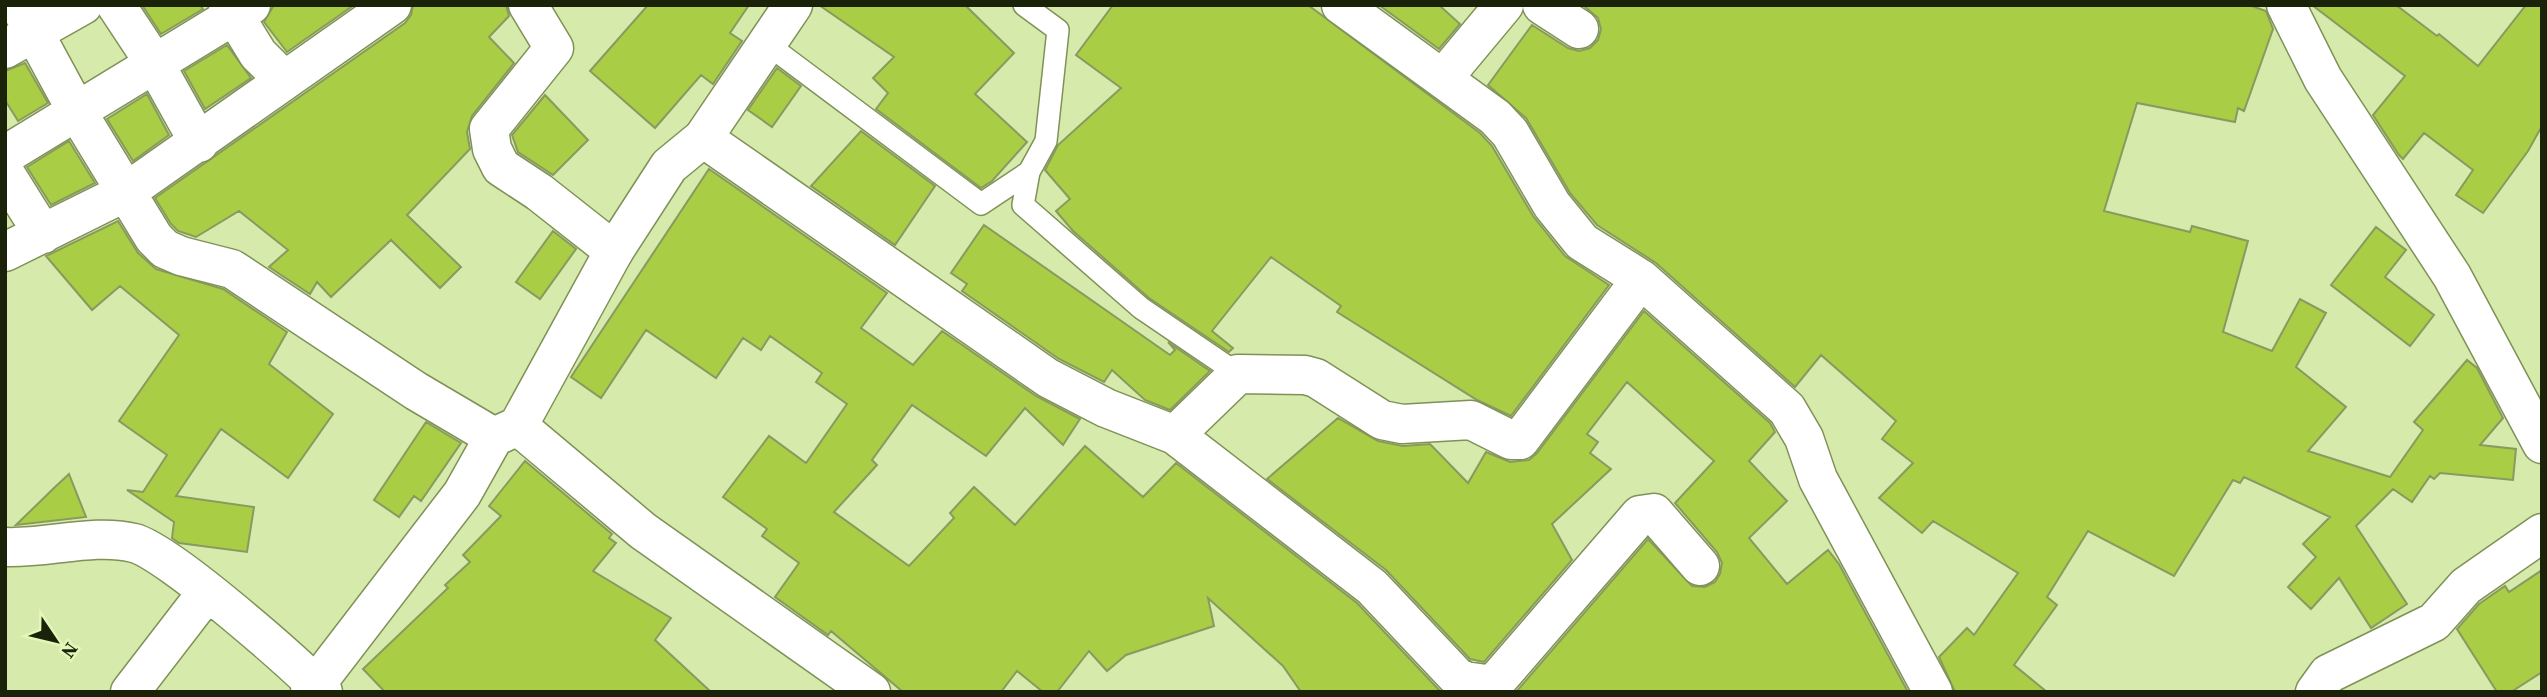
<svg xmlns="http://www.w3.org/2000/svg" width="2547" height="697" font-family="'Source Serif 4',serif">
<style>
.building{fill:#a9cd44;stroke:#889a5f;stroke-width:2}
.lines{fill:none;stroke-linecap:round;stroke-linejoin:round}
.lane-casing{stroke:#7f9156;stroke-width:24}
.street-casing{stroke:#7f9156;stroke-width:41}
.secondary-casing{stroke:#7f9156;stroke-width:41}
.lane{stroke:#fff;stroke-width:21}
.street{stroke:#fff;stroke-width:38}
.secondary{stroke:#fff;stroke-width:38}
</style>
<rect width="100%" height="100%" fill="#d6eaab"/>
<!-- building -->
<path class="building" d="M142 5H200L203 9 161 34Z
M274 5H354L287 52 264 22Z
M413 5H506L509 16 489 37 514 63 472 116 467 132 470 149 407 215 461 267 440 288 391 240 331 297 317 282 310 294 269 267 288 250 239 211 196 237 178 231 171 224 155 198 405 23 411 15Z
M648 5H749L730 33 742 41 713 84 701 75 655 128 590 71Z
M819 5H965L1014 53 975 94 1027 142 992 181 981 188 876 109 888 93 873 78 894 57Z
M1113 5H1308L1480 133 1492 146 1533 216 1565 256 1609 285 1511 416 1477 400 1337 312 1341 306 1271 257 1212 331 1233 348 1229 352 1149 298 1073 231 1056 211 1070 199 1045 170 1058 145 1121 88 1076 55Z
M1379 5H1439L1460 24 1439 49Z
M1583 5H2249L2266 11 2273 29 2244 111 2238 108 2235 122 2137 103 2104 211 2190 232 2192 226 2248 241 2223 332 2272 351 2300 299 2326 313 2296 367 2346 407 2308 451 2390 477 2423 430 2414 422 2467 360 2477 368 2503 418 2480 445 2516 449 2513 480 2440 473 2434 479 2430 476 2412 502 2393 489 2356 526 2407 604 2371 628 2339 578 2311 609 2288 587 2316 557 2303 544 2330 517 2244 477 2240 483 2233 480 2174 576 2088 531 2047 597 2057 605 2014 665 2047 692H1955L1939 657 1967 628 1974 635 2018 573 1933 521 1922 533 1879 498 1913 463 1882 439 1896 421 1821 355 1795 387 1656 263 1597 225 1570 193 1526 118 1488 85 1532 25 1568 48 1579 51 1590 48 1598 40 1601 29 1598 18Z
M2312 5H2396L2437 36 2439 34 2478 66 2526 5H2542V126L2528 151 2483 213 2456 195 2473 170 2424 133 2403 159 2399 155 2373 115 2405 76Z
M227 45 251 78 205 109 184 71Z
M25 63 48 103 18 121 5 100V71Z
M777 68 801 86 772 127 748 110Z
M147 94 169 135 133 161 107 119Z
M545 95 588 140 553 175 518 152 512 135Z
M861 131 935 186 895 245 811 186Z
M69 141 95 183 51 205 27 167Z
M709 169 887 293 861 328 913 365 942 331 1036 396 1080 419 1063 445 1025 408 986 456 912 405 872 460 877 465 834 512 909 566 954 518 950 513 974 487 1015 525 1085 446 1143 497 1176 463 1357 603 1441 692H1301L1283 666 1208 598 1214 626 1126 655 1107 671 1089 651 1057 692H1043L1017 671 1001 692H903L831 631 828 635 775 597 799 563 762 536 767 529 723 497 769 436 806 463 847 404 816 382 822 373 770 336 761 350 743 338 716 378 646 330 601 398 571 377Z
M118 221 138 253 156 269 223 289 287 332 269 364 333 414 288 478 221 429 176 496 254 507 247 552 179 543 172 538 174 522 127 490 143 492 167 455 119 421 179 335 120 286 92 310 46 256Z
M984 225 1170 355 1175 350 1168 342 1210 371 1170 410 1145 400 1112 370 1104 382 1059 359 962 291 967 284 951 273Z
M2376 227 2406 250 2385 277 2434 315 2410 346 2331 285Z
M553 231 576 249 540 299 516 282Z
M1644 311 1770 423 1775 432 1749 461 1787 501 1749 538 1787 584 1828 550 1839 564 1908 692H1516L1648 539 1692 586 1705 587 1715 582 1720 574 1722 563 1717 552 1675 503 1714 461 1627 382 1587 434 1598 442 1590 453 1611 469 1552 524 1572 560 1484 662 1470 659 1386 570 1267 479 1338 418 1378 441 1403 446 1430 444 1468 483 1486 452 1510 462 1529 460 1537 453Z
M426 422 461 443 421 501 414 496 399 517 374 500Z
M525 461 612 534 609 538 616 543 593 571 671 618 655 640 711 692H385L363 669 448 588 445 585 470 562 463 555 501 516 489 506Z
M69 474 86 517 16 525 54 488Z
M2542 570V672L2511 692H2497L2457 629 2479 604 2505 586 2509 592Z"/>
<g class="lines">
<defs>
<path id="lane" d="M1024 5 1058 30 1046 141 1029 172
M767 44 981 204 1029 172 1023 205 1141 308 1238 374"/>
<path id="street" d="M19 5 76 110 154 238 165 249 181 256 232 269 416 391 494 437
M116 5 155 64 199 143
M228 5 258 54 284 80
M528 5 554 48 489 129 492 149 501 167 539 192 614 251
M1341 5 1495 117 1510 133 1552 205 1582 242 1641 279 1787 409 1804 438 1818 479 1933 692
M1542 5 1579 29
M2286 5 2323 79 2452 276 2542 444
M5 49 83 5
M1444 77 1504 5
M703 138 1048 378 1106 408 1175 435 1372 587 1456 676 1465 681 1493 685 1640 515 1654 513 1700 566
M5 155 251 5
M5 173 43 234
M5 252 126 192 392 5
M518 426 643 531 871 692
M1175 435 1238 374 1305 375 1316 378 1382 420 1402 424 1471 420 1511 440H1520L1641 279
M5 547C46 549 95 533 134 543 169 552 292 661 323 692
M130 692 207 592
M2315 692 2328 674 2434 622 2466 586 2542 533"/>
<path id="secondary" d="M310 692 462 494 494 437 518 426 614 251 669 166 703 138 793 5"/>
</defs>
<!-- lane casing -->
<use href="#lane" class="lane-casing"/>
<!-- street casing -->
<use href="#street" class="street-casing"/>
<!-- secondary casing -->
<use href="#secondary" class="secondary-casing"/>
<!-- lane -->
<use href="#lane" class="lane"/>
<!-- street -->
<use href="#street" class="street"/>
<!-- secondary -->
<use href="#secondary" class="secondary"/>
</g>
<!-- border -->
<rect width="2547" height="697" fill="none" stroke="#1b220a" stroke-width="14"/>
<!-- north arrow -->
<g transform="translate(56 641) rotate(125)" stroke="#e3f7b8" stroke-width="5" paint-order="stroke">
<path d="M0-5L12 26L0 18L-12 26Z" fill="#1b220a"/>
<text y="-10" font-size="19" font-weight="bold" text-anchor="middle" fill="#1b220a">N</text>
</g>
</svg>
